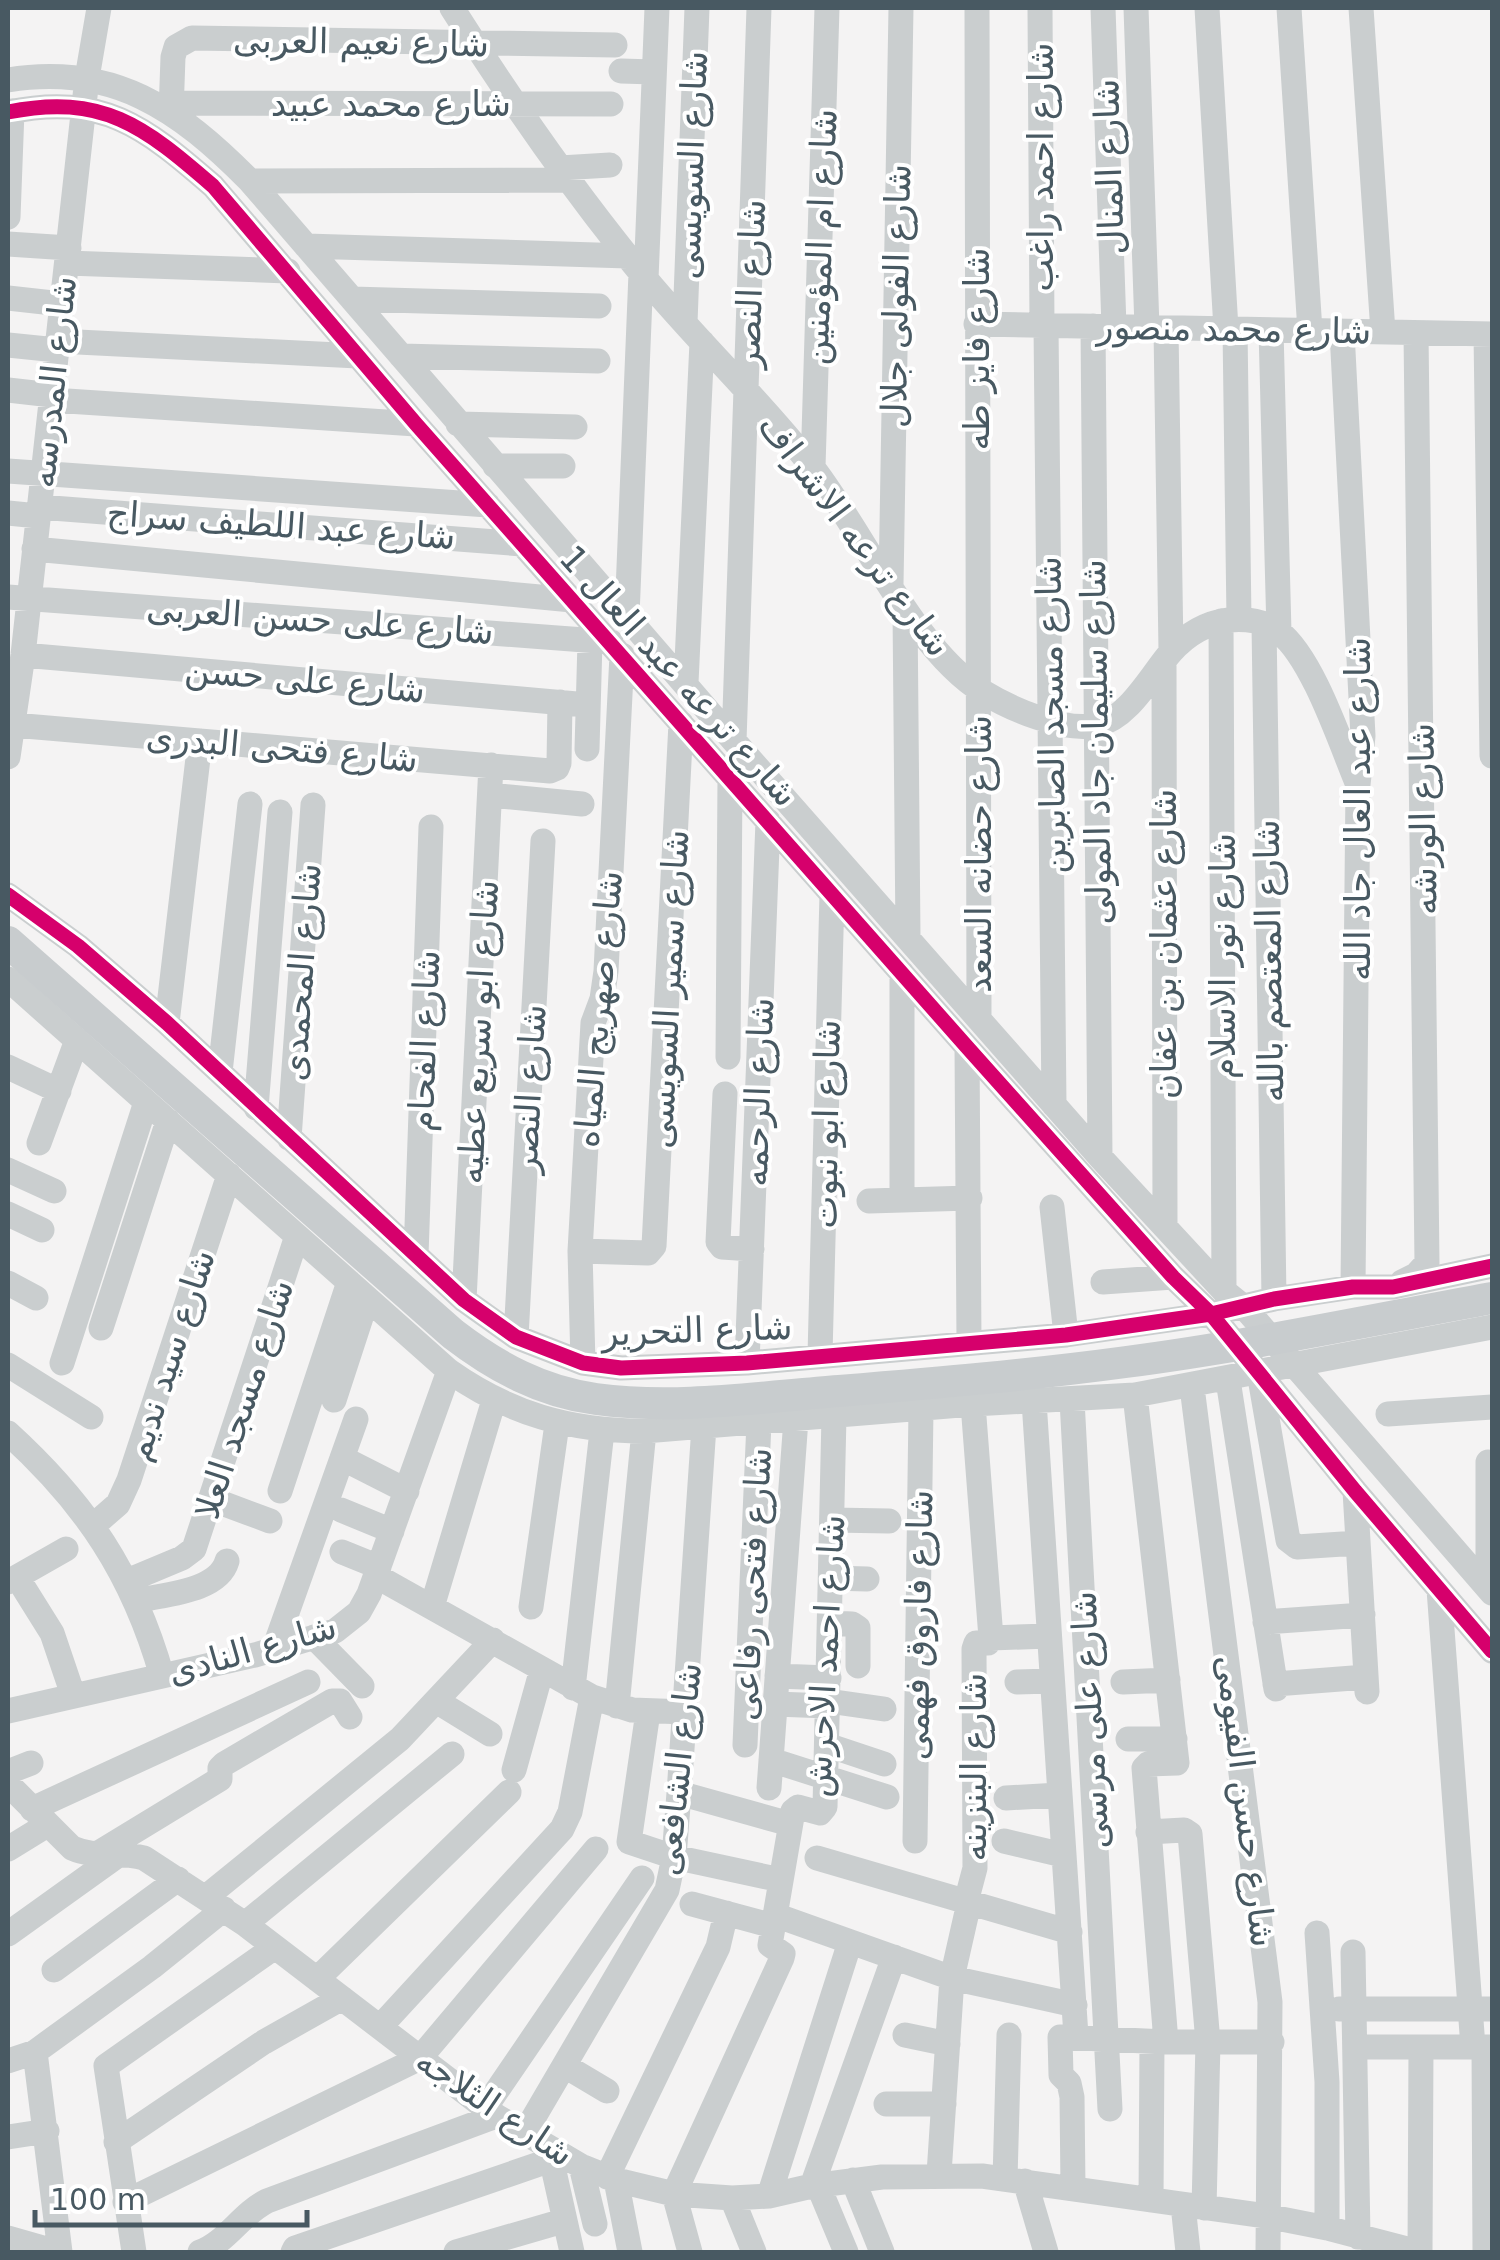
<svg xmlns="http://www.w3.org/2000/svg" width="1500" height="2260" font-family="'DejaVu Sans',Cairo,sans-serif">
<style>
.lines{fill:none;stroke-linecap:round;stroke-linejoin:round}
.minor{stroke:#cacecf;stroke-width:25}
.major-bridge{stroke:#c8ccce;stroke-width:32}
.cycleway-casing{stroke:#fff;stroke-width:21}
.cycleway{stroke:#d6006c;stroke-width:15}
.labels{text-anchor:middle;stroke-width:8;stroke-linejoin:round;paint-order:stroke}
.street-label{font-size:35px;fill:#485962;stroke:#fff}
</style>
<rect width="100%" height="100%" fill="#f4f3f3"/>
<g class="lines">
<!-- minor -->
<path class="minor" d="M452 8C511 101 574 192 645 278 698 342 759 399 810 464 862 529 913 649 983 692 1009 708 1065 733 1097 725 1129 718 1151 675 1171 652 1187 634 1205 623 1229 620 1245 618 1266 621 1279 632 1313 658 1341 745 1358 785
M977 8 979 1018
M1040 8 1042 326
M1103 8 1114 327
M1136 8 1147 328
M1207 8 1226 329
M1289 8 1310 331
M1361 8 1383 332
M621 71 654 72
M8 80C113 63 179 109 250 181L734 741 1100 1157 1224 1291 1245 1308 1492 1593
M172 103 611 104
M8 112C102 93 144 126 213 186L416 424 967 1047 1173 1277 1211 1314 1355 1491 1492 1651
M171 113 173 57 176 47 192 38 615 45
M560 168 610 165
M250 181 568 180
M8 217 12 111
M8 244 69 248
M306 246 628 256
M67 263 288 271
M646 279 657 8
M8 298 62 304
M352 299 599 306
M685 323 697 8
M976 324 1492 334
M1046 326 1054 1105
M1093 326 1100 1157
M1166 329 1171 651
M1235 329 1239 619
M1271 330 1279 632
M1342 332 1363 736 1358 785 1353 1287
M1486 334 1492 756
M58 341 358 356
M8 345 57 350
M401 356 598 361
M8 390 52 395
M52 400 416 424
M458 424 575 427
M495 466H563
M813 467 827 8
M8 471 488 505
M39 507 522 544
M8 513 38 516
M34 549 572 600
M891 584 901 8
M8 597 611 642
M905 610 908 937
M627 616 641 273
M1221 621 1224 1291
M1264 624 1274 1299
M23 655 588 705
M1164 661 1165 1227
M686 683 702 342
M13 725 550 771 557 768 559 763 560 702
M734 741 759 8
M587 749 590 641
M8 757 23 655 87 78 99 8
M490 795 582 804
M8 895 78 946 167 1023 464 1300 516 1337 583 1363 621 1368 747 1363 1066 1335 1211 1314 1274 1299 1353 1287H1393L1492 1266
M902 973V1200
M8 979 449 1371C510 1414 570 1431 644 1431L973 1404 1135 1395 1492 1327
M167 1023 200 741
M967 1047 969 1342
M728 1057 730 778
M8 1067 59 1091
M220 1072 250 804
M725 1094 718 1242 722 1247 752 1249
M256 1108 280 812
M289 1138 313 805
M39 1143 77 1040
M8 1170 54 1191
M869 1201 970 1198
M1052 1207 1066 1335
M8 1214 42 1230
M580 1251 648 1253 654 1246 681 723
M416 1255 431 827
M1103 1282 1173 1277
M1402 1282 1416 1275 1427 1263 1416 333
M8 1283 36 1298
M464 1300 491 765
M101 1328 168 1121
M516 1337 543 841
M820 1355 832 894
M62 1363 146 1102
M583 1363 580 1251 593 1023 602 999 606 971 622 655
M747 1363 768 821
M8 1365 91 1417
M1260 1378 1288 1540 1297 1547 1358 1543
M1228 1380 1276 1689
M1192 1387 1270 2002 1268 2252
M1135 1395 1177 1763 1148 1764 1144 1768 1166 2042
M334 1400 367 1299
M1072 1400 1110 2109
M1034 1401 1076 2036
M1388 1414 1492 1407
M8 1433C86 1504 133 1574 162 1676
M342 1458 407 1491
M280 1491 349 1282
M1355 1491 1367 1692
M211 1499 270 1521
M341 1510 392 1531
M832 1520 889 1521
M94 1525 118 1504 129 1480 229 1175
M342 1552 379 1567
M376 1576 592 1697 632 1710 686 1712
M17 1577 52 1633 73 1695
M831 1578 867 1579
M127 1581 182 1558 194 1549 297 1236
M8 1582 66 1549
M1488 1588V1462
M1439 1589 1473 2047
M136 1601C164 1594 218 1592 227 1561
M432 1607 494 1400
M531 1607 557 1424
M1265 1622 1363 1615
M830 1623 852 1624 858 1628V1666
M314 1637 362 1686
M991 1638 1048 1636
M274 1649 356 1419
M777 1676 829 1678
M1017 1682 1051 1681
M1123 1682 1168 1680
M1275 1684 1366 1677
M573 1688 602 1431
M828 1701 884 1709
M438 1702 490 1734
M775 1704 828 1706
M617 1706 644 1431
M8 1711 255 1655 335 1631 359 1612 369 1594 449 1371
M648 1712 629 1842 674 1857 781 1880
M1128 1739H1175
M745 1745 759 1422
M827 1745 884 1764
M771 1760 887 1797
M514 1770 542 1669
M8 1772 31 1763
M8 1784 72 1848C94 1858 120 1851 144 1858L245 1924 496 2116 581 2166 616 2180 674 2194 732 2198 769 2196 812 2186 882 2177 982 2176 1266 2216 1327 2228 1419 2252
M769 1788 796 1419
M679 1793 790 1824
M1006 1798 1059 1795
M32 1809 308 1682
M1148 1832 1184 1830 1190 1834 1208 2042 1204 2208
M915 1841 921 1409
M1004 1841 1063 1855
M8 1849 47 1825
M97 1854 220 1779V1768L224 1764 332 1701H340L350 1717
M817 1858 1070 1932
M206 1897 400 1739 493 1640
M966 1902 975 1868 974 1649 976 1643H988L991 1638 973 1404
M692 1904 773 1926
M775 1915 952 1978 1075 2005
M245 1924 452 1754
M1317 1933 1327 2082V2228
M8 1934 121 1853
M1353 1952 1358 2237
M54 1970 178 1879
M317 1979 509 1792
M1339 2009H1492
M380 2027 562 1829 570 1812 592 1697
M905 2035 948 2044
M1356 2047H1491
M1484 2047 1485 2252
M35 2052 60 2252
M8 2061 35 2052 152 1967 224 1909
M565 2066 607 2091
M886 2104H944
M485 2108 642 1878
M524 2134 667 1890 674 1857 679 1793 704 1426
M8 2137 47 2131
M116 2142 264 2042 342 1998
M549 2149 572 2252
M581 2166 595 2224
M939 2174 952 1978 969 1903
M607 2177 718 1947 726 1913
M1005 2179 1009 2035
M616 2180 630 2252
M853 2180 882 2252
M1025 2181 1046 2252
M818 2185 846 2252
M812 2186 894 1957
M1073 2188 1072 2097 1069 2083 1061 2075 1060 2037 1166 2042H1272
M769 2196 850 1942
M732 2198 754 2252
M1151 2200 1152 2042
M125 2202 420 2058 596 1849
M1183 2205 1188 2252
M8 2238 57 2252
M134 2252 106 2066 275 1947
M200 2252C227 2242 241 2214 267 2201L496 2116
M293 2252 295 2248 551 2160
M456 2252 563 2221
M690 2252 674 2194 782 1958 783 1954 770 1945 793 1811 798 1807 820 1813 825 1807 834 1416
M1420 2252 1421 2047"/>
<!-- major-bridge -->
<path class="major-bridge" d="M8 942 453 1334C496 1367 542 1392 596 1399 675 1410 760 1397 839 1391 935 1383 1030 1375 1126 1362 1249 1346 1371 1320 1492 1298"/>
<defs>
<path id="cycleway" d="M8 112C102 93 144 126 213 186L416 424 967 1047 1173 1277 1211 1314 1355 1491 1492 1651
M8 895 78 946 167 1023 464 1300 516 1337 583 1363 621 1368 747 1363 1066 1335 1211 1314 1274 1299 1353 1287H1393L1492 1266"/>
</defs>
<!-- cycleway casing -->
<use href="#cycleway" class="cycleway-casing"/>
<!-- cycleway -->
<use href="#cycleway" class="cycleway"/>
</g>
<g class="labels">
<!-- street labels -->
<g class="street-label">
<text transform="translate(361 42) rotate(1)" y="12">شارع نعيم العربى</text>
<text x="391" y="116">شارع محمد عبيد</text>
<text transform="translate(691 165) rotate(-88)" y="12">شارع السويسى</text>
<text transform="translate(1041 167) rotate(-90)" y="12">شارع احمد راغب</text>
<text transform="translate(1109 167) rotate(-92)" y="12">شارع المنال</text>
<text transform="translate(820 237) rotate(-88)" y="12">شارع ام المؤمنين</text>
<text transform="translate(750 284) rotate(-88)" y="12">شارع النصر</text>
<text transform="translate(896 296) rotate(-89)" y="12">شارع الفولى جلال</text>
<text transform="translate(1234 329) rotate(1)" y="12">شارع محمد منصور</text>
<text transform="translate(977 349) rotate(-90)" y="12">شارع فايز طه</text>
<text transform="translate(53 382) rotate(-84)" y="12">شارع المدرسه</text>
<text transform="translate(281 525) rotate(4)" y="12">شارع عبد اللطيف سراج</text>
<text transform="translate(855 535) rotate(53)" y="12">شارع ترعه الاشراف</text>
<text transform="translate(320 620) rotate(4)" y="12">شارع على حسن العربى</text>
<text transform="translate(679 676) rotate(48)" y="12">شارع ترعه عبد العال 1</text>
<text transform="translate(305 680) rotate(5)" y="12">شارع على حسن</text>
<text transform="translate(1051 715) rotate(-91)" y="12">شارع مسجد الصابرين</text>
<text transform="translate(1096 742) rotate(-91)" y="12">شارع سليمان جاد المولى</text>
<text transform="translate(282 748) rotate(5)" y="12">شارع فتحى البدرى</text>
<text transform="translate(1358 809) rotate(-90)" y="12">شارع عبد العال جاد الله</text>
<text transform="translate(1423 819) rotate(-91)" y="12">شارع الورشه</text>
<text transform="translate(979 854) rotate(-90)" y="12">شارع حضانه السعد</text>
<text transform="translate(1164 944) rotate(-90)" y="12">شارع عثمان بن عفان</text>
<text transform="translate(1223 956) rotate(-90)" y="12">شارع نور الاسلام</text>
<text transform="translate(1269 961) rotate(-91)" y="12">شارع المعتصم بالله</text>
<text transform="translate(301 972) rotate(-86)" y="12">شارع المحمدى</text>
<text transform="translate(668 989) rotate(-87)" y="12">شارع سمير السويسى</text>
<text transform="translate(598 1009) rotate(-85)" y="12">شارع صهريج المياه</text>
<text transform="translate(478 1032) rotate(-87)" y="12">شارع ابو سريع عطيه</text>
<text transform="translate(424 1041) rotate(-88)" y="12">شارع الفحام</text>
<text transform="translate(529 1089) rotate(-87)" y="12">شارع النصر</text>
<text transform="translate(758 1092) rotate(-88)" y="12">شارع الرحمه</text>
<text transform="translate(826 1124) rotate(-89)" y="12">شارع ابو نبوت</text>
<text transform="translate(697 1330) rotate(-2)" y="12">شارع التحرير</text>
<text transform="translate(170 1355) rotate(-72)" y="12">شارع سيد نديم</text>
<text transform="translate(244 1399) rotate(-72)" y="12">شارع مسجد العلا</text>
<text transform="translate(752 1584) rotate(-87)" y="12">شارع فتحى رفاعى</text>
<text transform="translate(918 1625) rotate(-89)" y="12">شارع فاروق فهمى</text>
<text transform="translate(252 1649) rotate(-16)" y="12">شارع النادى</text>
<text transform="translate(825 1656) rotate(-87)" y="12">شارع احمد الاحرش</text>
<text transform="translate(1090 1720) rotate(-93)" y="12">شارع على مرسى</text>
<text transform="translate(974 1767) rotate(-90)" y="12">شارع البنزينه</text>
<text transform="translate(678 1769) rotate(-84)" y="12">شارع الشافعى</text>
<text transform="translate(1246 1801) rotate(83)" y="12">شارع حسن الفيومى</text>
<text transform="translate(495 2107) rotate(34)" y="12">شارع الثلاجه</text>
</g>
</g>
<!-- border -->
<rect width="1500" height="2260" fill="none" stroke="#485962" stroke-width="20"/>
<!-- scale -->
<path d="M35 2210v15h272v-15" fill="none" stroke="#485962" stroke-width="5"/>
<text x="50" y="2210" font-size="30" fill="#485962" stroke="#ffffff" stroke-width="8" paint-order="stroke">100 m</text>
</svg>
